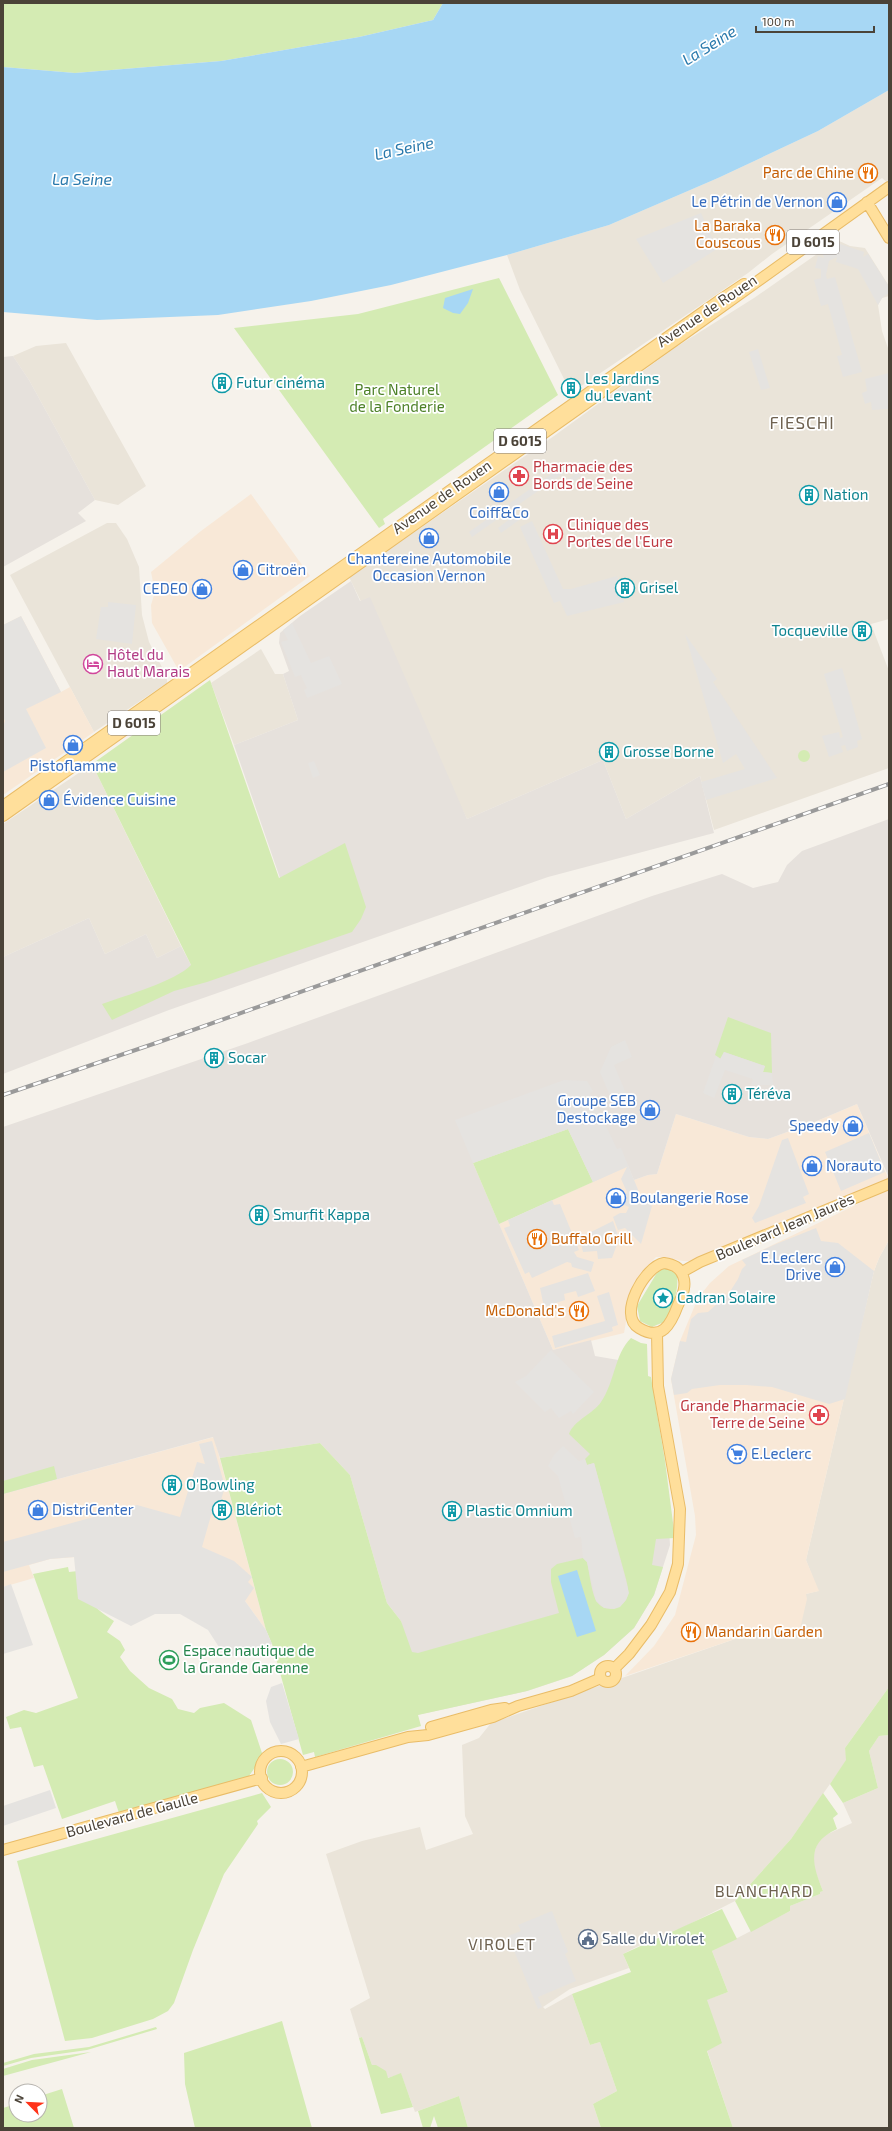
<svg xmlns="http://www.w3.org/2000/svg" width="892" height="2131" font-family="'Exo 2',sans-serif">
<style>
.residential{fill:#eae4d9}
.commercial{fill:#f8e8d7}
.industrial{fill:#e6e1dc}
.green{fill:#d4ebb3}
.parking{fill:#e5e3e0}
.water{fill:#a7d7f4}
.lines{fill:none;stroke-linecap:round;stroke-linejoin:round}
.major-casing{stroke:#e9bc67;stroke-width:12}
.major{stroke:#ffdf9b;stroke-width:10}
.rail-casing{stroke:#9a9a9a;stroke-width:4}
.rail{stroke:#fff;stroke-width:2.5;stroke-dasharray:8;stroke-linecap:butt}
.labels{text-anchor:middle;stroke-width:3.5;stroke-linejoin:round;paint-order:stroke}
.shield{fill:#fff;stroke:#817b74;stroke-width:1}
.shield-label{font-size:14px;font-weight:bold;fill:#4b4338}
.food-label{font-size:15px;fill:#c56008;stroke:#fff;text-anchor:end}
.shop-label{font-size:15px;fill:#366cbe;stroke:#fff;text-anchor:start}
.street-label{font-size:15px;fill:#4b4338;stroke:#fff}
.culture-label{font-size:15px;fill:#0d838f;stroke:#fff;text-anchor:start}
.park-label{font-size:15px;fill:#4d8128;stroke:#fff}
.health-label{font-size:15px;fill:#be3a42;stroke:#fff;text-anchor:start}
.hotel-label{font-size:15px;fill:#b23c85;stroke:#fff;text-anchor:start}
.leisure-label{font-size:15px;fill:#27864d;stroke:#fff;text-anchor:start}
.service-label{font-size:15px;fill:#4e5e75;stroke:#fff;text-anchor:start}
.water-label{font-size:16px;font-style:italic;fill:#2979ac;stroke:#fff}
.neighbourhood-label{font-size:16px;letter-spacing:1px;fill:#6e614f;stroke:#fff}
.quarter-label{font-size:17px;letter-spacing:1px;fill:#6e614f;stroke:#fff}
</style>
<rect width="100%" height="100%" fill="#f6f2eb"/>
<!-- residential -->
<path class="residential" d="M889 90V184L882 178 772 254 748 273 571 393 520 290 507 255 609 225 718 178 818 131Z
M837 240 850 246 865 248 889 286V296L882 298 878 305 882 331 889 351V619L871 624 889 671V768L714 830 700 776 626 819 603 760 467 819 349 577 554 436 676 347 754 298Z
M66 343 146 486 118 505 95 500 29 380 13 356 36 346Z
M107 523H116L127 539 139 567 142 615 149 642 167 677V683L94 732 10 575Z
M261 649 275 674H283L298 720 234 745 211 683Z
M92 764 181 946 157 958 146 934 105 954 89 918 3 957V824Z
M889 1240V1687L845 1748 847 1760 791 1839 735 1901 684 1927 652 1939 623 1954 629 1968 570 1989 543 2007 545 2009 572 1994 590 2045 600 2042 617 2091 593 2104 601 2128H468L459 2096 415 2112 401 2074 387 2078 372 2065 362 2037 359 2038 350 2009 370 1998 326 1854 362 1841 420 1827 426 1850 473 1834 465 1816 462 1745 479 1738 491 1723 738 1638 742 1627 747 1630 806 1594 818 1591 806 1560 874 1271 879 1258Z
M889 1735V2128H733L707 2050 706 2000 728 1992 712 1951 790 1911V1906L820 1894 819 1892 823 1891 815 1871 813 1857 817 1844 821 1837 852 1823 843 1803 878 1788 869 1751 879 1736Z"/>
<!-- commercial -->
<path class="commercial" d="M251 494 310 576 179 671 152 623 151 605 155 592 151 572 201 531Z
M21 616 61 692 70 687 94 732 3 795V625Z
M857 1104 889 1180 692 1261H683L664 1257H656L647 1266 626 1301V1322L624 1333 553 1350 499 1224 628 1166 634 1180 648 1175 657 1174 676 1114 749 1137 768 1139 812 1123Z
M889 1189V1240L879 1258 874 1271 806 1560 819 1591 806 1594 807 1599 800 1629 756 1632 742 1628 744 1636 738 1638 625 1676 654 1646 675 1615 696 1535 695 1516 671 1379 680 1341 698 1298 710 1283 729 1266Z
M214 1437 266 1630 245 1601 76 1557 50 1559 29 1565 34 1578 3 1587V1494Z"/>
<!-- industrial -->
<path class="industrial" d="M13 356 29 380 95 500 78 513 86 521 3 567V357Z
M351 581 360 601 370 597 467 819 603 760 626 819 700 776 714 833 548 877 169 1010 3 1074V957L89 918 105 954 146 934 157 958 181 946 191 965 280 878 234 745 298 720 283 674 289 671 279 643 280 633 300 616Z
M889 819V1178L857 1104 812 1123 768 1139 749 1137 676 1114 657 1174 648 1175 634 1180 628 1166 593 1182 568 1129 473 1163 553 1350 591 1340 595 1356 630 1362 668 1512 670 1545 654 1595 634 1628 604 1655 572 1676 527 1691 417 1715 401 1621 387 1603 350 1475 320 1443 220 1458 213 1437 3 1494V1127L248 1043 652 896 722 874 753 888 778 882 787 865 802 851Z"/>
<!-- green -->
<path class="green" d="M3 3H443L433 20 359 37 221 61 75 73 3 67Z
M499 278 558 395 383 519 385 524 379 528 234 328 358 314Z
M210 680 279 878 345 843 366 907 361 919 352 932 207 982 174 991 112 1020 102 1004C124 996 176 981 191 965L92 764Z
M798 756a6 6 0 1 1 12 0a6 6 0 1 1-12 0Z
M728 1017 771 1033 772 1073 763 1072 765 1066 724 1052 721 1059 715 1055Z
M568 1129 593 1182 499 1224 473 1163Z
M664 1268 674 1271 677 1276C679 1291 672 1309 664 1322L652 1327 640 1321 637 1306 658 1271Z
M631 1338 641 1343 647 1344 648 1376 651 1377 665 1461 675 1538 656 1539 652 1565 663 1567 654 1595 634 1628 604 1655 572 1676 527 1691 418 1715 421 1726 315 1757 314 1752 303 1755 272 1644 266 1630 220 1458 320 1443 350 1475 387 1603 401 1621 412 1652 418 1653 559 1613 551 1582V1569L557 1564 583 1558 587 1562C589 1571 592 1595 597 1602 606 1614 625 1609 628 1594 629 1590 627 1584 626 1579L594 1463 587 1465 585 1459 590 1454 569 1434C574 1420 593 1414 601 1402 615 1382 614 1355 631 1338Z
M54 1466 57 1479 3 1494V1481Z
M68 1567 69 1572 78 1571C88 1598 89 1605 114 1621L107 1632 120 1641 125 1650 120 1657 130 1671 149 1688 172 1699 178 1709 194 1713 200 1708 224 1703 251 1720 263 1756 249 1776 119 1813 115 1801 62 1819 43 1765 34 1767 21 1727 10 1729 6 1717 24 1710 36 1713 78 1698 33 1574Z
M889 1687V1735L879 1736 869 1751 878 1788 843 1803 830 1784 846 1760 845 1748Z
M267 1772a13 13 0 1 1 26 0a13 13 0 1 1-26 0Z
M262 1793 271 1807 257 1821 258 1824 224 1874 193 1950 174 2003 168 2011 153 2019 92 2038 65 2041 17 1861Z
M823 1793 838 1814 833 1818 837 1829C806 1843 812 1864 823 1891L820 1892V1894L790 1906V1911L751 1932 735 1901 791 1839Z
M722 1909 737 1939 712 1951 728 1992 707 2000 722 2043 707 2051 733 2128H601L593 2104 617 2091 600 2042 590 2045 572 1994 631 1972 623 1954Z
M282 2021 312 2128H195L185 2084 184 2053Z
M156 2027 157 2029 87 2050 31 2058 3 2066V2063L34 2054 89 2047Z
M362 2037 372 2065H376L386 2071 388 2078 401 2073 413 2107 381 2114 359 2038Z
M91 2052 3 2076V2069L32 2060Z
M62 2089 74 2128H3V2108L16 2104V2115H40V2096Z
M459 2096 468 2128H438L434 2116 430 2128H423L418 2111Z"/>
<!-- parking -->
<path class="parking" d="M701 213 717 249 663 283 636 239Z
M837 243 864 252 863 257 868 254 889 287V293L882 298 878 305 858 269 836 262 837 257 829 261 826 275 827 279 835 277 862 372 843 377 837 356 842 355 828 304 821 306 814 280 821 278V269L815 268 818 256 824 258 822 252 831 245 834 250Z
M758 349 770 388 761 390 749 352Z
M889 373V409L872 410 871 402 865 404 862 393 867 391 865 379Z
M567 463 571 468 472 537 469 532Z
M578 472 581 476 562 490 558 486Z
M515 515 519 520 501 533 498 528Z
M532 521 563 589H571L617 576 624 602 567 616 560 601 554 603 520 527Z
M108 602 136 605 132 644 96 639 101 607H108Z
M21 616 61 692 26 709 46 748 3 772V727L5 721 3 717V625Z
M292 623 311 663 329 656 342 684 307 698 304 690 307 688 303 680 301 675 295 677 281 642 288 640 283 630Z
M685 634 717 679 713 682 777 778 706 800 701 782 745 769 736 754 723 763Z
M842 668 862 739 857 741 858 747 847 751 845 745 841 746 843 752 829 757 822 736 839 732 840 738 843 737 824 674Z
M314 761 320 775 313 778 308 763Z
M625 1040 632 1057 614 1065 631 1105 626 1107 623 1100 613 1103 600 1072 611 1047Z
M724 1052 765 1066 763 1072 772 1073 773 1085H751L753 1079 725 1070 714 1098 703 1093 716 1056 720 1059Z
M564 1080 587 1081 593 1091 590 1093 617 1149 621 1148 641 1197 639 1202 641 1205 646 1202 652 1206 641 1244 625 1228 618 1230 613 1217 620 1213H626L629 1207 622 1204 627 1192 621 1179 627 1167 593 1182 568 1129 473 1163 455 1120Z
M869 1133 885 1172 841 1191 825 1152Z
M788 1138 809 1194 803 1197 806 1203 755 1223 752 1218 759 1206 782 1140Z
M552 1200 554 1205 560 1204 579 1250 574 1252 577 1257 594 1262 591 1272 572 1267 571 1263 567 1262 532 1278 529 1272 525 1274 504 1228 510 1226 508 1220Z
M613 1221 619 1239 612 1258 598 1259 597 1251 583 1252 579 1236 581 1234H587Z
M816 1228 821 1241 838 1243 874 1271 845 1399 829 1404 772 1387 746 1385H720L692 1389 687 1393 674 1395 671 1379 680 1341 686 1342 691 1319 698 1313 708 1312 729 1293 738 1279 742 1269 746 1265 742 1260 776 1244Z
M588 1273 595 1291 578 1297 576 1291 564 1294 565 1300 544 1307 540 1288Z
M609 1292 618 1325 612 1327 613 1331 555 1348 552 1336 605 1321 597 1296Z
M551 1350 594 1392 573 1414 571 1411 559 1418 551 1408 545 1412 515 1382 526 1376Z
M212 1441 225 1487 217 1513 212 1512 202 1547 234 1561 252 1577 248 1582 254 1588 245 1601 266 1630 272 1644 226 1658 208 1630 180 1614H155L131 1626 78 1599 74 1557 50 1559 3 1572V1542L137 1505 180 1517 197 1462 205 1464 199 1444Z
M563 1446 579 1461 585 1459 587 1465 594 1463 629 1593 626 1600 620 1607 614 1609 604 1608 596 1601 587 1562 583 1558 581 1537 575 1538 558 1476 548 1466 554 1455Z
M11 1584 33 1645 3 1654V1587Z
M282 1683 299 1739 281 1744 270 1722 266 1701 271 1687Z
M50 1790 56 1808 3 1826V1806Z
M552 1911 568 1952 565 1954 576 1981 538 1997 542 2007 538 2009 508 1936 521 1931 518 1925Z"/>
<!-- water -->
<path class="water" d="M443 3H889V90L818 131 718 178 609 225 507 255 391 285 311 301 218 315 97 320 3 312V67L75 73 221 61 359 37 433 20Z
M473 289 468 303 460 314 453 313 443 308 445 298Z
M577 1570 596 1631 577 1637 558 1576Z"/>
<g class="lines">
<defs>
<path id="major" d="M867 202 889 238
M3 806 720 300 744 284
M3 816 684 334 889 187
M664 1263C672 1264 680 1267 683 1276 687 1286 682 1296 678 1305 671 1324 662 1342 639 1328 617 1315 645 1266 664 1263Z
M682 1272 700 1262 889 1184
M600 1674a8 8 0 1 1 16 0a8 8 0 1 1-16 0Z
M614 1669 629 1654 651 1625 670 1592 678 1564 680 1509 658 1386 657 1333
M431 1727 491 1710 505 1708
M260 1772a21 21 0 1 1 42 0a21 21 0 1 1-42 0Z
M301 1767 408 1737 428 1735 493 1717 518 1706 571 1691 601 1678
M3 1850 262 1778"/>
</defs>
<!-- major casing -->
<use href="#major" class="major-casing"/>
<!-- major -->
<use href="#major" class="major"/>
<defs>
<path id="rail" d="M3 1095 159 1042 889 784"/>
</defs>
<!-- rail casing -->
<use href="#rail" class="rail-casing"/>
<!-- rail -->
<use href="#rail" class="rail"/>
</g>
<!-- icons -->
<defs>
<symbol id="restaurant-ring" viewBox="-11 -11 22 22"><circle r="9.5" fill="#fff" stroke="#e8710a" stroke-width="1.5"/><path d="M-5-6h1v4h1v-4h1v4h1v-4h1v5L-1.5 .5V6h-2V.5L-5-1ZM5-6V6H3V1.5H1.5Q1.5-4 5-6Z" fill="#e8710a"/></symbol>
<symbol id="shop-ring" viewBox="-11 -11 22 22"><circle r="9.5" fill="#fff" stroke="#3f7fe0" stroke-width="1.5"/><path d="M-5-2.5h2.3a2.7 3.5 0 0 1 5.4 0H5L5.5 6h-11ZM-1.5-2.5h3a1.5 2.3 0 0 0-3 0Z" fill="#3f7fe0"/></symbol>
<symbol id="building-ring" viewBox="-11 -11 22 22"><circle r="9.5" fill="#fff" stroke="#0f9aa8" stroke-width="1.5"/><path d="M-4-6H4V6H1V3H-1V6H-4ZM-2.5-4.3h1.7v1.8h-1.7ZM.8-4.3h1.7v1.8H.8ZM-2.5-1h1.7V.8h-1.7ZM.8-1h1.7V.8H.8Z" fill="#0f9aa8"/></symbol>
<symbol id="pharmacy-ring" viewBox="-11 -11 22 22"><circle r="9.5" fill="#fff" stroke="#e0444e" stroke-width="1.5"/><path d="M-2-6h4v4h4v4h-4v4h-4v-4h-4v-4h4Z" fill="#e0444e"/></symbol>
<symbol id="hospital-ring" viewBox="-11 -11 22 22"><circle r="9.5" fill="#fff" stroke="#e0444e" stroke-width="1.5"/><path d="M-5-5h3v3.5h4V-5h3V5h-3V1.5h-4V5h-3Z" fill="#e0444e"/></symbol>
<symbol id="hotel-ring" viewBox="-11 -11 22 22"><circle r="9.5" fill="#fff" stroke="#d1479c" stroke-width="1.5"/><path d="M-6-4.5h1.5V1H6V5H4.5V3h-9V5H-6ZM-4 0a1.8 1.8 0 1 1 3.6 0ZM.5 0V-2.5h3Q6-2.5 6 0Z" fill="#d1479c"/></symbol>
<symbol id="sight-ring" viewBox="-11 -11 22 22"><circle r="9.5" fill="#fff" stroke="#0f9aa8" stroke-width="1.5"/><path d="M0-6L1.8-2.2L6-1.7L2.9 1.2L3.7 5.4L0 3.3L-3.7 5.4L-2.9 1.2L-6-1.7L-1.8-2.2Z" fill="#0f9aa8"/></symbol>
<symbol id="supermarket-ring" viewBox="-11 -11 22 22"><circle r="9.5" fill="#fff" stroke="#3f7fe0" stroke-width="1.5"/><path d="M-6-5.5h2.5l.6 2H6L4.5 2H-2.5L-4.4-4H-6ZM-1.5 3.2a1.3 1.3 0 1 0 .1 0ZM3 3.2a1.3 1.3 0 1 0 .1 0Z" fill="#3f7fe0"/></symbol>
<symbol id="stadium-ring" viewBox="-11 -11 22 22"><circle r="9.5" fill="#fff" stroke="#2e9e5b" stroke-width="1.5"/><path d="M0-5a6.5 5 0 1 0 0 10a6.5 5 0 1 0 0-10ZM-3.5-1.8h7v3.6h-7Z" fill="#2e9e5b"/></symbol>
<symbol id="civic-ring" viewBox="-11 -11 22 22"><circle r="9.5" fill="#fff" stroke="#5c6f8a" stroke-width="1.5"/><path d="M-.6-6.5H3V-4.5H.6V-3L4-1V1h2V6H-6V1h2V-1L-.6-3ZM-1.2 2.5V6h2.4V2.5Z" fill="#5c6f8a"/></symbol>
</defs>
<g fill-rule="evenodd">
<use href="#restaurant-ring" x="857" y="162" width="22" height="22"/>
<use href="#shop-ring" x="826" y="191" width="22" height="22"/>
<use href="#restaurant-ring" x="764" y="224" width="22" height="22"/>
<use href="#building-ring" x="211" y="372" width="22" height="22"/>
<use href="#building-ring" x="560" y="377" width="22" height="22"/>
<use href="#pharmacy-ring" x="508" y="465" width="22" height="22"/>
<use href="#shop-ring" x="488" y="481" width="22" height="22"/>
<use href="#building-ring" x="798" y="484" width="22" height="22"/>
<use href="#hospital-ring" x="542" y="523" width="22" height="22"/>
<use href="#shop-ring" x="418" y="527" width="22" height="22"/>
<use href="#shop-ring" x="232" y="559" width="22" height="22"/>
<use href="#building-ring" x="614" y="577" width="22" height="22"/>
<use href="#shop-ring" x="191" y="578" width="22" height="22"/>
<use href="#building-ring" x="851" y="620" width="22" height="22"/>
<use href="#hotel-ring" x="82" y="653" width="22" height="22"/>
<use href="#shop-ring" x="62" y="734" width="22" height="22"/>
<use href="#building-ring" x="598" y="741" width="22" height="22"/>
<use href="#shop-ring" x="38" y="789" width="22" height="22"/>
<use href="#building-ring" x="203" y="1047" width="22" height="22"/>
<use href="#building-ring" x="721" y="1083" width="22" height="22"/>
<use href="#shop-ring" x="639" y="1099" width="22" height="22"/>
<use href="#shop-ring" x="842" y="1115" width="22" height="22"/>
<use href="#shop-ring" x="801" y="1155" width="22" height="22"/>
<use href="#shop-ring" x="605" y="1187" width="22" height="22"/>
<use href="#building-ring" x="248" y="1204" width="22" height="22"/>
<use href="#restaurant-ring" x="526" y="1228" width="22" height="22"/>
<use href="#shop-ring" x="824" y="1256" width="22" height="22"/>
<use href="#sight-ring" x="652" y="1287" width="22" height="22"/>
<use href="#restaurant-ring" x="568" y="1300" width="22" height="22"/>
<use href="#pharmacy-ring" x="808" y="1404" width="22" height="22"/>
<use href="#supermarket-ring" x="726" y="1443" width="22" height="22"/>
<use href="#building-ring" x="161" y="1474" width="22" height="22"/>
<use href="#shop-ring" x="27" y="1499" width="22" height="22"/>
<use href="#building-ring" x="211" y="1499" width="22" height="22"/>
<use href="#building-ring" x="441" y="1500" width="22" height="22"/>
<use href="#restaurant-ring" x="680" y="1621" width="22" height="22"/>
<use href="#stadium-ring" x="158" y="1649" width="22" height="22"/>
<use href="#civic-ring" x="577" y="1928" width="22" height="22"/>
</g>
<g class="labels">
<!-- shield labels -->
<g class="shield">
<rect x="787" y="230" width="52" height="24" rx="3"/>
<rect x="494" y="429" width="52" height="24" rx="3"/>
<rect x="108" y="711" width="52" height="24" rx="3"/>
</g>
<g class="shield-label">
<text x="813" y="247">D 6015</text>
<text x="520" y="446">D 6015</text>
<text x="134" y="728">D 6015</text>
</g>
<!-- food labels -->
<g class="food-label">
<text x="854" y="178">Parc de Chine</text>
<text x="761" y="231">La Baraka<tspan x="761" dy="17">Couscous</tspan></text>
<text x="551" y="1244" text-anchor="start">Buffalo Grill</text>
<text x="565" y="1316">McDonald's</text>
<text x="705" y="1637" text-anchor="start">Mandarin Garden</text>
</g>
<!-- shop labels -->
<g class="shop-label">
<text x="823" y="207" text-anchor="end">Le Pétrin de Vernon</text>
<text x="499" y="518" text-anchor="middle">Coiff&amp;Co</text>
<text x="429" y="564" text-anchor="middle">Chantereine Automobile<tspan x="429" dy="17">Occasion Vernon</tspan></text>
<text x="257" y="575">Citroën</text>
<text x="188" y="594" text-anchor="end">CEDEO</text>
<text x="73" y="771" text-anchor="middle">Pistoflamme</text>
<text x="63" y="805">Évidence Cuisine</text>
<text x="636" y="1106" text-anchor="end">Groupe SEB<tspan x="636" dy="17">Destockage</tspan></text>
<text x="839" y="1131" text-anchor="end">Speedy</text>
<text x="826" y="1171">Norauto</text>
<text x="630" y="1203">Boulangerie Rose</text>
<text x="821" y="1263" text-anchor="end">E.Leclerc<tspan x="821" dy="17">Drive</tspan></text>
<text x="751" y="1459">E.Leclerc</text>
<text x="52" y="1515">DistriCenter</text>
</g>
<!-- street labels -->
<g class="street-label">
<text transform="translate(707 311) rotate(-34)" y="5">Avenue de Rouen</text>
<text transform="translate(442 497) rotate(-35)" y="5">Avenue de Rouen</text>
<text transform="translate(785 1227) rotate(-23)" y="5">Boulevard Jean Jaurès</text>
<text transform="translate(132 1815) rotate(-15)" y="5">Boulevard de Gaulle</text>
</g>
<!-- culture labels -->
<g class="culture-label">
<text x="585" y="384">Les Jardins<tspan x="585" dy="17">du Levant</tspan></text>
<text x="236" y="388">Futur cinéma</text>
<text x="823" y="500">Nation</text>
<text x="639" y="593">Grisel</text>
<text x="848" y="636" text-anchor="end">Tocqueville</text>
<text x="623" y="757">Grosse Borne</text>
<text x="228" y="1063">Socar</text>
<text x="746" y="1099">Téréva</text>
<text x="273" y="1220">Smurfit Kappa</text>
<text x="677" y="1303">Cadran Solaire</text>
<text x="186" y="1490">O'Bowling</text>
<text x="236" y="1515">Blériot</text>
<text x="466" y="1516">Plastic Omnium</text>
</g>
<!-- park labels -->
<g class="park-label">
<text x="397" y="395">Parc Naturel<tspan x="397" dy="17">de la Fonderie</tspan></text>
</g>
<!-- health labels -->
<g class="health-label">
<text x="533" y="472">Pharmacie des<tspan x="533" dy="17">Bords de Seine</tspan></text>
<text x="567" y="530">Clinique des<tspan x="567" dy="17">Portes de l'Eure</tspan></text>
<text x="805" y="1411" text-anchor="end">Grande Pharmacie<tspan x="805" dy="17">Terre de Seine</tspan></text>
</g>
<!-- hotel labels -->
<g class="hotel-label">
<text x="107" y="660">Hôtel du<tspan x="107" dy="17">Haut Marais</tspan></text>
</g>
<!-- leisure labels -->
<g class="leisure-label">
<text x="183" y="1656">Espace nautique de<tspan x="183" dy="17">la Grande Garenne</tspan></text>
</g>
<!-- service labels -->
<g class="service-label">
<text x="602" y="1944">Salle du Virolet</text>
</g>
<!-- water labels -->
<g class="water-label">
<text transform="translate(709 45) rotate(-32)" y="6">La Seine</text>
<text transform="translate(404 148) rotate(-12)" y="6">La Seine</text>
<text x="82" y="185">La Seine</text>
</g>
<!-- neighbourhood labels -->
<g class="neighbourhood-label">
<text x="764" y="1897">BLANCHARD</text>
<text x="502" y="1950">VIROLET</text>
</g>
<!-- quarter labels -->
<g class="quarter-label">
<text x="802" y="429">FIESCHI</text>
</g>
</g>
<!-- border -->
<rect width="892" height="2131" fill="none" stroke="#4b4338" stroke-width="8"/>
<!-- north arrow -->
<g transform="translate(28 2103) rotate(294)"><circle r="19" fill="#ffffff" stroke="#b7b4af"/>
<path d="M0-3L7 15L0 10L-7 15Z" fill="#ff3319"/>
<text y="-6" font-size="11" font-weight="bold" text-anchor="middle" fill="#4b4338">N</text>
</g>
<!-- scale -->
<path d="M756 26v6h118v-6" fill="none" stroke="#4b4338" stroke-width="2"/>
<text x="762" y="26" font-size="12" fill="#4b4338" stroke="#ffffff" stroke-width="3" paint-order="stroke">100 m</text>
</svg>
